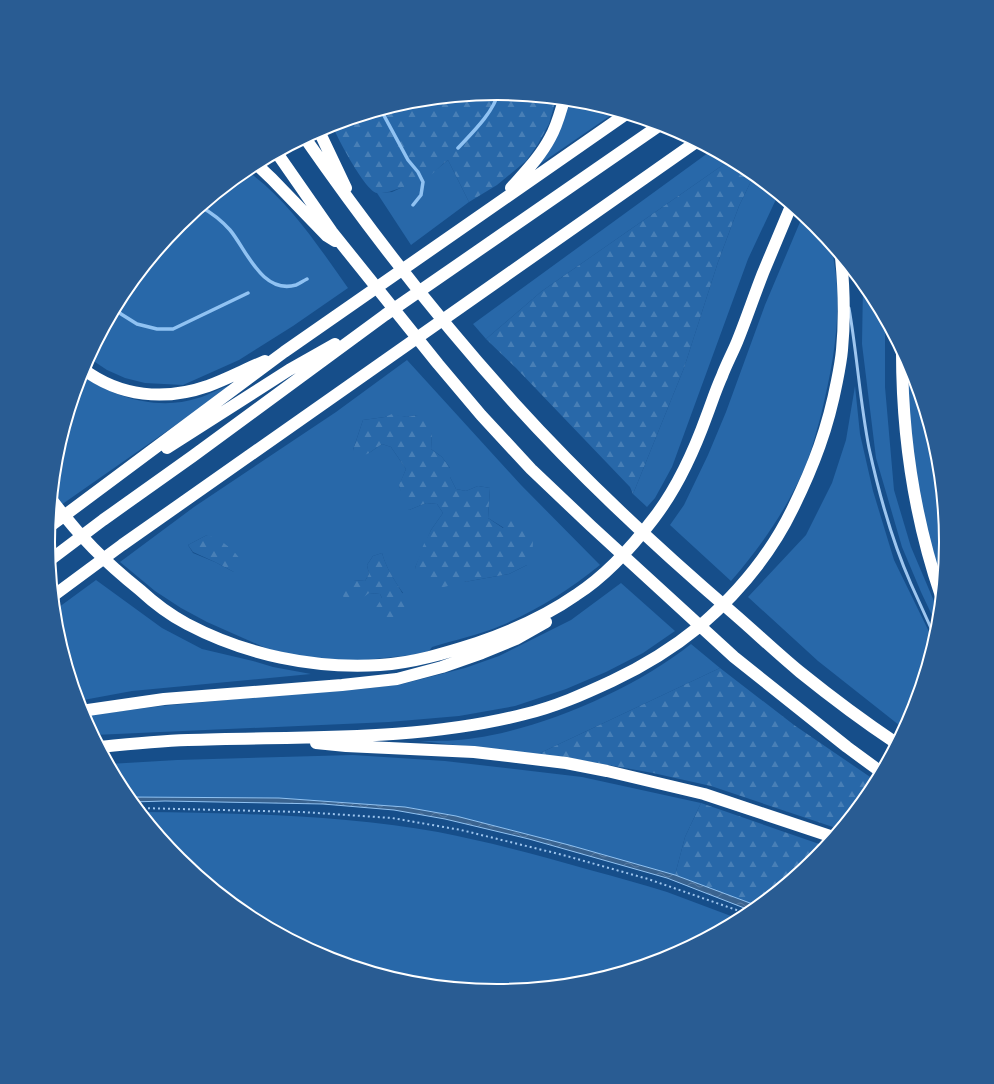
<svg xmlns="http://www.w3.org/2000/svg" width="994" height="1084" font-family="Karla,sans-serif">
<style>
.grass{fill:#2868a9;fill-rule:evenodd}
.forest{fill:url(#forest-firs)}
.water{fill:url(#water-waves);stroke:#90c2f2}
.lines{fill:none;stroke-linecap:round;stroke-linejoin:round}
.stream{stroke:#90c2f2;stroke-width:3.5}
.path{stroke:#9ec6ef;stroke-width:2;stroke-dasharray:2 3;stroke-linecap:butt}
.lane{stroke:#9ec6ef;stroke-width:3}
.highway{stroke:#fff;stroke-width:12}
.rim{fill:none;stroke:#fff;stroke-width:2}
</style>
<defs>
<pattern id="forest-firs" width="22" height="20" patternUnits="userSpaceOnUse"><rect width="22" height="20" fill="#2868a9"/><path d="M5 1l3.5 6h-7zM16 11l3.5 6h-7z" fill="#487fb6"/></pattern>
<pattern id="water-waves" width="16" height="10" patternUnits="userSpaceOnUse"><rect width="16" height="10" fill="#3a638f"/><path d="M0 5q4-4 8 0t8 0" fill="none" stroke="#587aa0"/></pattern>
</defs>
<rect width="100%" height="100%" fill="#164e8a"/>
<!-- grass -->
<path class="grass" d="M569 100 588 103 587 108 594 112 599 106 617 111 540 164 550 147Z
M712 150 730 160 542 291 486 339 473 324Z
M448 160 469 202 411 245 377 193 392 192 431 174Z
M246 170C289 200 318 246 348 288L293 326 239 360 183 385 145 383 125 378 107 370 89 358 124 292 180 224Z
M754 175 778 195 748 259 672 467 655 498 647 507 633 494 684 368 718 262 739 206Z
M803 215C811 222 826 235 830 244 833 249 833 256 834 262 843 312 833 366 821 415 815 437 810 458 800 478 782 516 758 550 731 581L670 525 684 505 708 455 726 412 765 305Z
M863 284 870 293 885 320V387L894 490 911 547 939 613 938 628 921 592 902 547 876 458 862 344Z
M906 359 912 370 924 412 939 507 945 534 946 542 942 587 920 504 910 422Z
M407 360 521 485 600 565C569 590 536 611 500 626 479 635 454 640 432 647L429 651 412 655 365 660H337L295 655 268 649 207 622 181 608 155 591 120 562 194 507 336 412ZM392 415 407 417 417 415 432 434 431 449 442 457 450 468V477L456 489 466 491 478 486 490 488 488 518 504 528 527 565 509 574 464 582 415 568 431 530 443 513 437 504 426 503 409 510 399 486 406 469 391 447 382 444 369 453 353 450 363 420 385 417ZM207 535 234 572 215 562 193 553 188 545ZM382 553C386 568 394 580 403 593L382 598 380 594 369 593 353 580 365 581 369 574 367 565 373 556Z
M81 375C114 398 159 411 198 398 210 395 220 387 233 385L51 512 57 454Z
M855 386 860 434 873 491 894 560 934 642 912 714 904 729 818 661 748 597 806 535 832 483 846 440Z
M96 580 162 628 202 649 253 661 273 667 311 674 132 691 78 701 57 629 55 610Z
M621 583 675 631 643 653 606 672 566 689 515 706 459 716 389 722 94 735 84 716 161 706 258 697 363 689 402 684 465 668 499 656 571 620Z
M691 644 720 668 538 754 420 741C439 741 457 741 475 738 545 728 636 688 691 644Z
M353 755 445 761 582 777 701 803 685 837 675 875 569 845 456 816 405 807 279 798 128 797 124 791 109 764 177 760Z
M141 812C240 813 340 815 438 832 490 842 540 856 590 870 616 877 642 884 667 892 691 901 715 910 739 919L669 957 584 982 504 990 475 984 474 989 409 982 325 957 247 915 179 859Z"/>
<!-- forest -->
<path class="forest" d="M497 93 556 99 549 124 538 144 526 161 497 185 469 202 448 160C442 164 437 170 432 174 422 180 388 195 377 193 365 191 337 137 332 125L410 102Z
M730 160 747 169 754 175 739 206 718 262 684 368 633 494 630 487 516 368 486 339 542 291Z
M924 412 937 455 945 534 939 507Z
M392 414 407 417 417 415 428 417 432 434 431 449 442 457 450 468V477L456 489 466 491 478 486 490 488 488 518 503 528 511 520 523 521C536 539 535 546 527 565L509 574 464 582 432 590 430 582 415 568 423 546 431 530 443 513 437 504 426 503 409 510 404 505 399 485 406 469 391 447 382 444 369 453 360 457 353 450 363 420 385 417Z
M207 535C224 542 230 546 241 560L240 566 234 572 215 562 193 552 188 545Z
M382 553C387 572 399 585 407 602 400 620 398 621 380 618L375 609 382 598 380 594 369 593 360 600 345 598 339 593 341 585 353 580 365 581 369 574 367 565 373 556Z
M720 668 794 725 876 781 870 792 839 829 711 786 653 773 569 758 538 754Z
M701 803 825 846 814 860 758 906 675 875 685 837Z"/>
<!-- water -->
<path class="water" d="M128 797 279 798 405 807 456 816 569 845 675 875 758 906 752 911 667 878 529 839 445 819 394 810 323 804 165 801 132 802Z"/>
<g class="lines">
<!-- stream -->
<path class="stream" d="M381 110 408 160 418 172 423 182 421 195 413 205
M458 148C471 134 494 112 498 93
M201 207C212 213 221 220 230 230 246 249 262 295 296 285 299 284 303 281 307 279
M115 308 121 314 137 324 157 329H173L248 293"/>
<!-- path -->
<path class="path" d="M138 808 302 812 392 818 461 830 563 855 648 879 748 914"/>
<!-- lane -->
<path class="lane" d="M849 308C857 354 860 402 869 448 879 494 892 541 911 584 919 602 927 619 935 637"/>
<!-- highway -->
<path class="highway" d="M319 131 346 188
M305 138C369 230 438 319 514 403 582 478 656 547 733 613 755 632 777 653 800 672 831 697 863 721 896 743
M277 153 332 232 438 364 481 415 531 469 591 526 734 657 847 747 881 772
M256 164 272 179 327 236 335 241
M511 188C525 172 540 157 550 138 557 126 560 113 564 100
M902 352C902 435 914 517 941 596
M83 369C120 397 165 401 208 386 227 379 246 369 265 361
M167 448 289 370 335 344
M52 500C79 536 105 562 140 590 154 603 170 615 187 624 246 655 313 669 380 665 413 663 446 653 477 643 512 631 546 616 576 595 607 575 632 547 654 518 678 487 694 451 707 415 712 402 716 389 722 376 726 365 732 354 737 342 746 320 754 296 763 273 772 251 782 228 791 206
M49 527 284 352 626 114
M50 560 103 520 193 456 385 315 660 125
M53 596 122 545 696 142
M81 711 164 699 342 685 397 679 442 667 482 653 516 639 546 622
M316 743 346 746 474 752 566 763 607 771 704 794 833 837
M100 747C129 744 159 741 188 740 299 736 417 742 525 714 555 707 584 694 612 681 644 666 673 648 700 626 738 593 771 554 793 508 814 465 828 428 837 381 839 371 841 361 842 350 845 319 844 288 841 257"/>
</g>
<!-- crop -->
<path d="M0 0H994V1084H0ZM55 542a442 442 0 1 1 884 0a442 442 0 1 1-884 0Z" fill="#295c93" fill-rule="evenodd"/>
<path class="rim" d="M55 542a442 442 0 1 1 884 0a442 442 0 1 1-884 0Z"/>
</svg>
